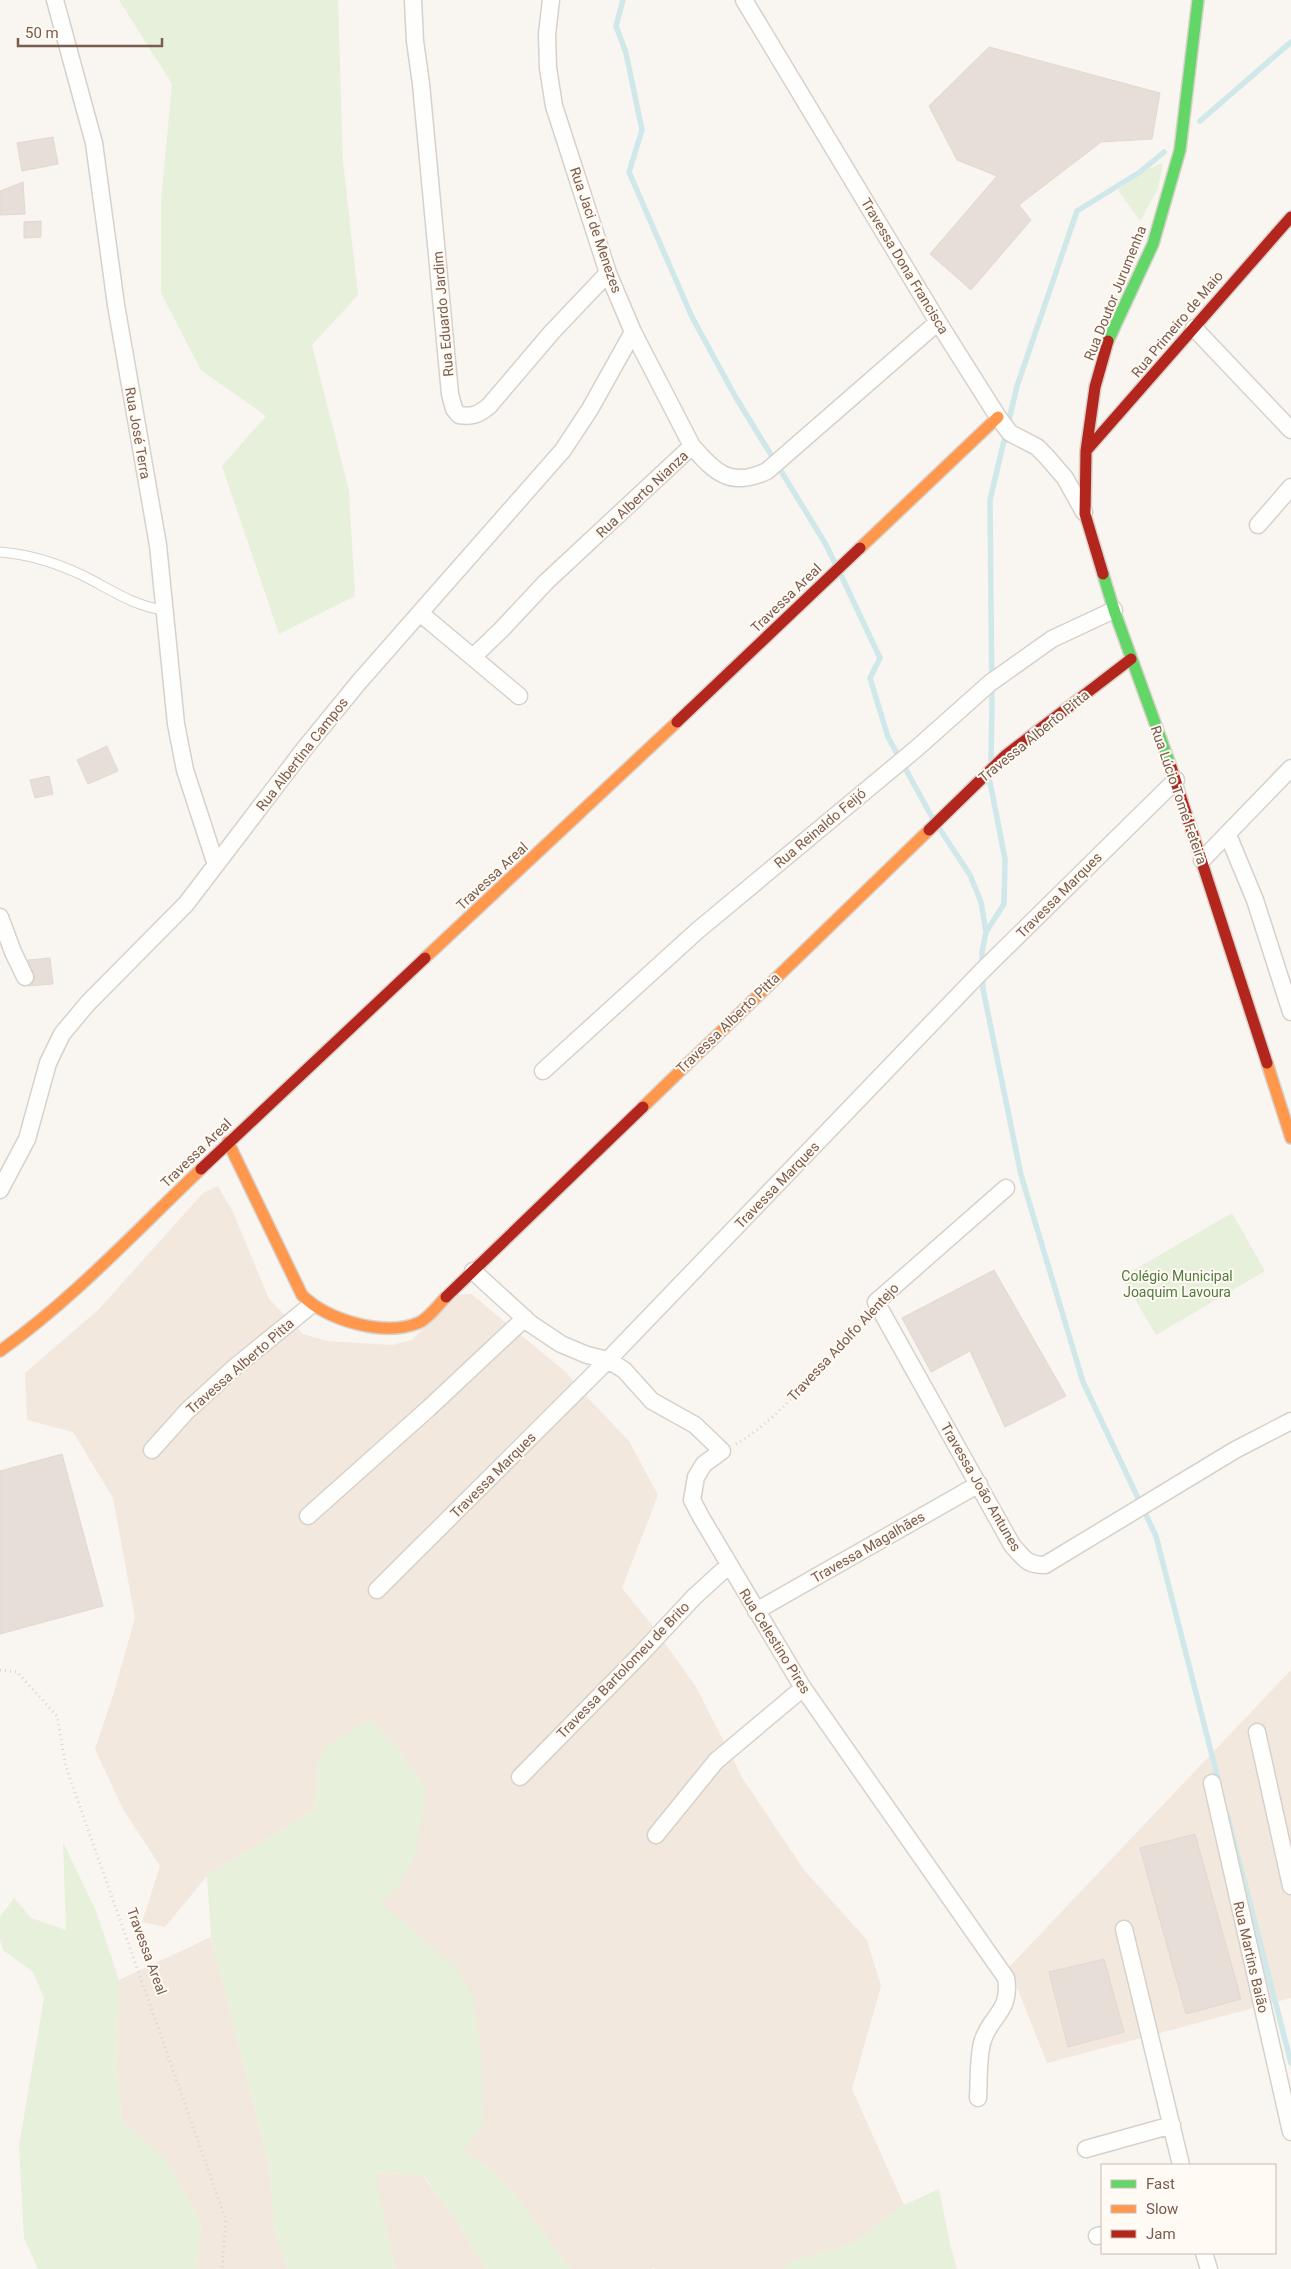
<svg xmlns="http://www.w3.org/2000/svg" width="1291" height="2269" font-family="Roboto,sans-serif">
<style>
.residential{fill:#f2e8de}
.green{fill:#e7f0db}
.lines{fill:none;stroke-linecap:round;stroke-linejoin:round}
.stream{stroke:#d0e8ea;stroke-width:5.5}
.building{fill:#e6ded7;stroke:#e2d8d2}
.lane-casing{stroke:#d7d1cb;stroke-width:11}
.street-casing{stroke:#d7d1cb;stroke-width:19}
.fast-casing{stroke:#d9d2cb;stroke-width:14}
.slow-casing{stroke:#d9d2cb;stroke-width:14}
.jam-casing{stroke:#d9d2cb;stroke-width:14}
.path{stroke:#dcd5d0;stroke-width:3;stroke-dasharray:1 4;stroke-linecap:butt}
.lane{stroke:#fefefd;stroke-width:9}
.street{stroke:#fefefd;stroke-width:16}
.fast{stroke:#63d668;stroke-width:11}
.slow{stroke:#ff974d;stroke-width:11}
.jam{stroke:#b3261e;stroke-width:11}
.labels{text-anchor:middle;stroke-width:4;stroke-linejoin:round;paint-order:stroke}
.street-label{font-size:14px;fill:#7a5c4d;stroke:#fffaf3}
.park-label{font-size:14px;fill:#537a41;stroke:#fffaf3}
</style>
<rect width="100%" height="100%" fill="#f9f5f0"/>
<!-- residential -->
<path class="residential" d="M218 1186 233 1212 269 1299 303 1334 328 1341 392 1345 412 1340 456 1295 471 1294 566 1372 585 1395 629 1441 658 1495 622 1588 655 1629 696 1687 743 1779 804 1870 867 1940 881 1986 852 2089 904 2205 851 2245 791 2261 783 2269H656L653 2267 652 2269H570L516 2196 492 2170 463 2151 380 1902 426 1789 398 1750 370 1720 318 1762 315 1809 207 1876 165 1927 142 1922 160 1866 123 1809 95 1749 115 1689 135 1618 113 1498 73 1432 27 1420 25 1373 99 1309 203 1193Z
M1291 1670V1998L1047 2063 1009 1967Z
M211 1937 269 2163 275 2232 288 2269H197L201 2222 164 2158 122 2121 116 2067 119 1980Z
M374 2172 423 2176 453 2215 486 2269H395Z"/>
<!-- green -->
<path class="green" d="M119 0H338L343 162 358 295 312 345 349 491 355 596 279 634 222 466 266 416 201 370 161 293V201L172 84Z
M1163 163 1158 189 1140 221 1118 190 1140 172Z
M1232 1213 1265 1271 1156 1335 1122 1277Z
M370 1719 398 1750 426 1789 416 1854 395 1891 380 1902 456 1968 474 1998 482 2062 483 2124 463 2151 492 2170 516 2196 570 2269H486L453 2215 424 2176 375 2172 395 2269H288L275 2232 269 2163 211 1937 207 1876 315 1809 318 1762 325 1747Z
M63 1842 96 1911 119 1980 116 2067 122 2121 164 2158 201 2222 197 2269H38L24 2238 19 2146 44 1998 33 1972 3 1950 0 1940V1917L14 1898 31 1918 66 1930Z
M939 2189 951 2248 957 2269H783L791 2261 851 2245 904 2205Z"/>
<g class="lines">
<!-- stream -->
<path class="stream" d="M623 0 616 26 626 53 642 130 629 172 692 317 735 396 825 543 835 563
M1200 121 1291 42
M840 573 880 658 870 678 888 737 933 819
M991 760 992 704 990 500 1017 386 1077 211 1140 172 1164 152
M990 782 1005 859 1004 904 986 932 982 952 983 989 1021 1175 1083 1382 1156 1536 1219 1783
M939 828 970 875 981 902 986 932
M1227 1814 1291 2063"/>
</g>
<!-- building -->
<path class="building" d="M989 47 1160 93 1152 139 1101 142 1019 205 1031 220 971 290 930 254 997 176 957 160 929 106Z
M53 137 58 164 22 171 17 143Z
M23 182 25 214 0 215V191Z
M41 221V237L24 238V222Z
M107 746 118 771 88 784 77 760Z
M49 776 53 794 35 798 30 780Z
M50 958 53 984 28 986 33 983 35 977 28 960Z
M994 1270 1066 1396 1005 1427 970 1351 931 1372 902 1318Z
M62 1454 103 1606 0 1634V1471Z
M1195 1834 1241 1999 1186 2014 1140 1848Z
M1104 1959 1124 2032 1068 2047 1049 1972Z"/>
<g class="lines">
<defs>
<path id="lane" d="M0 552C29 554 56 563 82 575 110 589 133 606 164 610"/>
<path id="street" d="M55 0 94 143 116 305 158 545 176 724 185 770 216 865
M413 0 415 41 421 84 450 394 454 409 459 415C472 417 478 415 489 406L552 332 608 273
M551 0 547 34 548 68 554 106 608 273 633 332 692 446
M744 0 938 322 998 417 1010 433 1037 447 1046 456 1065 478 1084 512
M1194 328 1291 430
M1258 525 1291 487
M420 613 519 696
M474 656 501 630 546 582 692 446C715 473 731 488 767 471L938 322
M1228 835 1255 900 1291 1012
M1202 860 1291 768
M0 917 13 952 25 977
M543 1071 697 931 917 748 990 683 1052 639 1114 610
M1006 1188 876 1302 1012 1545C1024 1558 1026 1565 1045 1565L1235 1450 1291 1421
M0 1190 27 1139 48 1063 62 1034 88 1003 186 904 305 748 359 682 563 450 590 409 633 332
M473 1271 531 1324 561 1344 587 1355 608 1360 624 1370 652 1401 695 1425 722 1451 704 1464 696 1477 692 1500 701 1517 803 1688 1006 1978C1012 2012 989 2016 982 2043 978 2060 979 2080 978 2098
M152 1450 187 1411 235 1367 310 1306
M308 1516 429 1408 525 1318
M377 1590 608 1360 979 974 1176 780
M756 1611 979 1484
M1257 1732 1291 1886
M520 1777 639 1656 694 1597 729 1565
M1212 1783 1291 2132
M656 1835 716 1761 803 1688
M1124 1929 1181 2165
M1086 2149 1172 2125
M1097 2236 1102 2235
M1204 2253 1209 2269"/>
<path id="fast" d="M1108 341 1153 244 1180 150 1198 0
M1103 574 1114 610 1171 767"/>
<path id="slow" d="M860 548 998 417
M425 958 677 722
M1267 1063 1291 1138
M643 1107 929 830
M228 1142 302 1295C327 1320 383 1337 418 1323 428 1319 438 1305 446 1297
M0 1351C73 1299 136 1231 201 1169"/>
<path id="jam" d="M1086 451 1291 217
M1103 574 1085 514 1086 451 1095 387 1108 341
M677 722 860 548
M1171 767 1267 1063
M929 830 1006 755 1131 659
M201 1169 425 958
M446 1297 643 1107"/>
</defs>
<!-- lane casing -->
<use href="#lane" class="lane-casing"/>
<!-- street casing -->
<use href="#street" class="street-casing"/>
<!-- fast casing -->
<use href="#fast" class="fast-casing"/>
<!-- slow casing -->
<use href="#slow" class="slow-casing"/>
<!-- jam casing -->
<use href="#jam" class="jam-casing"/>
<!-- path -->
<path class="path" d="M736 1444C783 1418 827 1356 863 1316
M0 1670 17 1672 57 1716 66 1767 226 2220 222 2269"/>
<!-- lane -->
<use href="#lane" class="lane"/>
<!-- street -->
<use href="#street" class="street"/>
<!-- fast -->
<use href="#fast" class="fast"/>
<!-- slow -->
<use href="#slow" class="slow"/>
<!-- jam -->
<use href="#jam" class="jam"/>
</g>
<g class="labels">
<!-- street labels -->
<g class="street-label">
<text transform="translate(596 230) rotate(71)" y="5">Rua Jaci de Menezes</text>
<text transform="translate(905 266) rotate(59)" y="5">Travessa Dona Francisca</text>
<text transform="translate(1115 293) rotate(-68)" y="5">Rua Doutor Jurumenha</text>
<text transform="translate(443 314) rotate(-95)" y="5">Rua Eduardo Jardim</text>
<text transform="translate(1177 324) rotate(-50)" y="5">Rua Primeiro de Maio</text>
<text transform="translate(138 433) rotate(80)" y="5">Rua José Terra</text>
<text transform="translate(642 494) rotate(-43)" y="5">Rua Alberto Nianza</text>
<text transform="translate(786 598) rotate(-44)" y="5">Travessa Areal</text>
<text transform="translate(1034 736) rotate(-39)" y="5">Travessa Alberto Pitta</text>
<text transform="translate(302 754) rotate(-52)" y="5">Rua Albertina Campos</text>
<text transform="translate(1179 795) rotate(71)" y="5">Rua Lúcio Tomé Feteira</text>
<text transform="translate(820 828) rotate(-40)" y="5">Rua Reinaldo Feijó</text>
<text transform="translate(492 876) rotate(-43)" y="5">Travessa Areal</text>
<text transform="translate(1059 895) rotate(-45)" y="5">Travessa Marques</text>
<text transform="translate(728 1023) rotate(-44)" y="5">Travessa Alberto Pitta</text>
<text transform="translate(196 1153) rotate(-44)" y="5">Travessa Areal</text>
<text transform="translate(777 1185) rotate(-46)" y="5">Travessa Marques</text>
<text transform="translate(843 1342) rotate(-47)" y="5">Travessa Adolfo Alentejo</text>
<text transform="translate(240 1366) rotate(-41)" y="5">Travessa Alberto Pitta</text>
<text transform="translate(493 1475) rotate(-45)" y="5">Travessa Marques</text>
<text transform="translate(981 1487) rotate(60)" y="5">Travessa João Antunes</text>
<text transform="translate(868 1547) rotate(-30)" y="5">Travessa Magalhães</text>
<text transform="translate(775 1641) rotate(58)" y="5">Rua Celestino Pires</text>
<text transform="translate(623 1670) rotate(-46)" y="5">Travessa Bartolomeu de Brito</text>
<text transform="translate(147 1951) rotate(70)" y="5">Travessa Areal</text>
<text transform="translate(1251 1957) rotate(77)" y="5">Rua Martins Baião</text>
</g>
<!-- park labels -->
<g class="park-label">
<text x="1177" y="1281">Colégio Municipal<tspan x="1177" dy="16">Joaquim Lavoura</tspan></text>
</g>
</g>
<!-- legend -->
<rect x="1101" y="2164" width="175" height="90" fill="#fffaf3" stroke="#cabbb1"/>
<rect x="1111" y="2180" width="25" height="8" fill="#63d668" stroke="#cabbb1"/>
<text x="1146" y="2189" font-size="15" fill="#7a5c4d">Fast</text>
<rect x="1111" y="2205" width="25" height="8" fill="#ff974d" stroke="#cabbb1"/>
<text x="1146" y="2214" font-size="15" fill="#7a5c4d">Slow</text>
<rect x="1111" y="2230" width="25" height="8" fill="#b3261e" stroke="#cabbb1"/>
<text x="1146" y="2239" font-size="15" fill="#7a5c4d">Jam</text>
<!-- scale -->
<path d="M18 38v8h144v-8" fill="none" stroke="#7a5c4d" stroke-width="2.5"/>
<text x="25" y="38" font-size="15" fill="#7a5c4d" stroke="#fffaf3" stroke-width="4" paint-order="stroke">50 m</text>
</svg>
